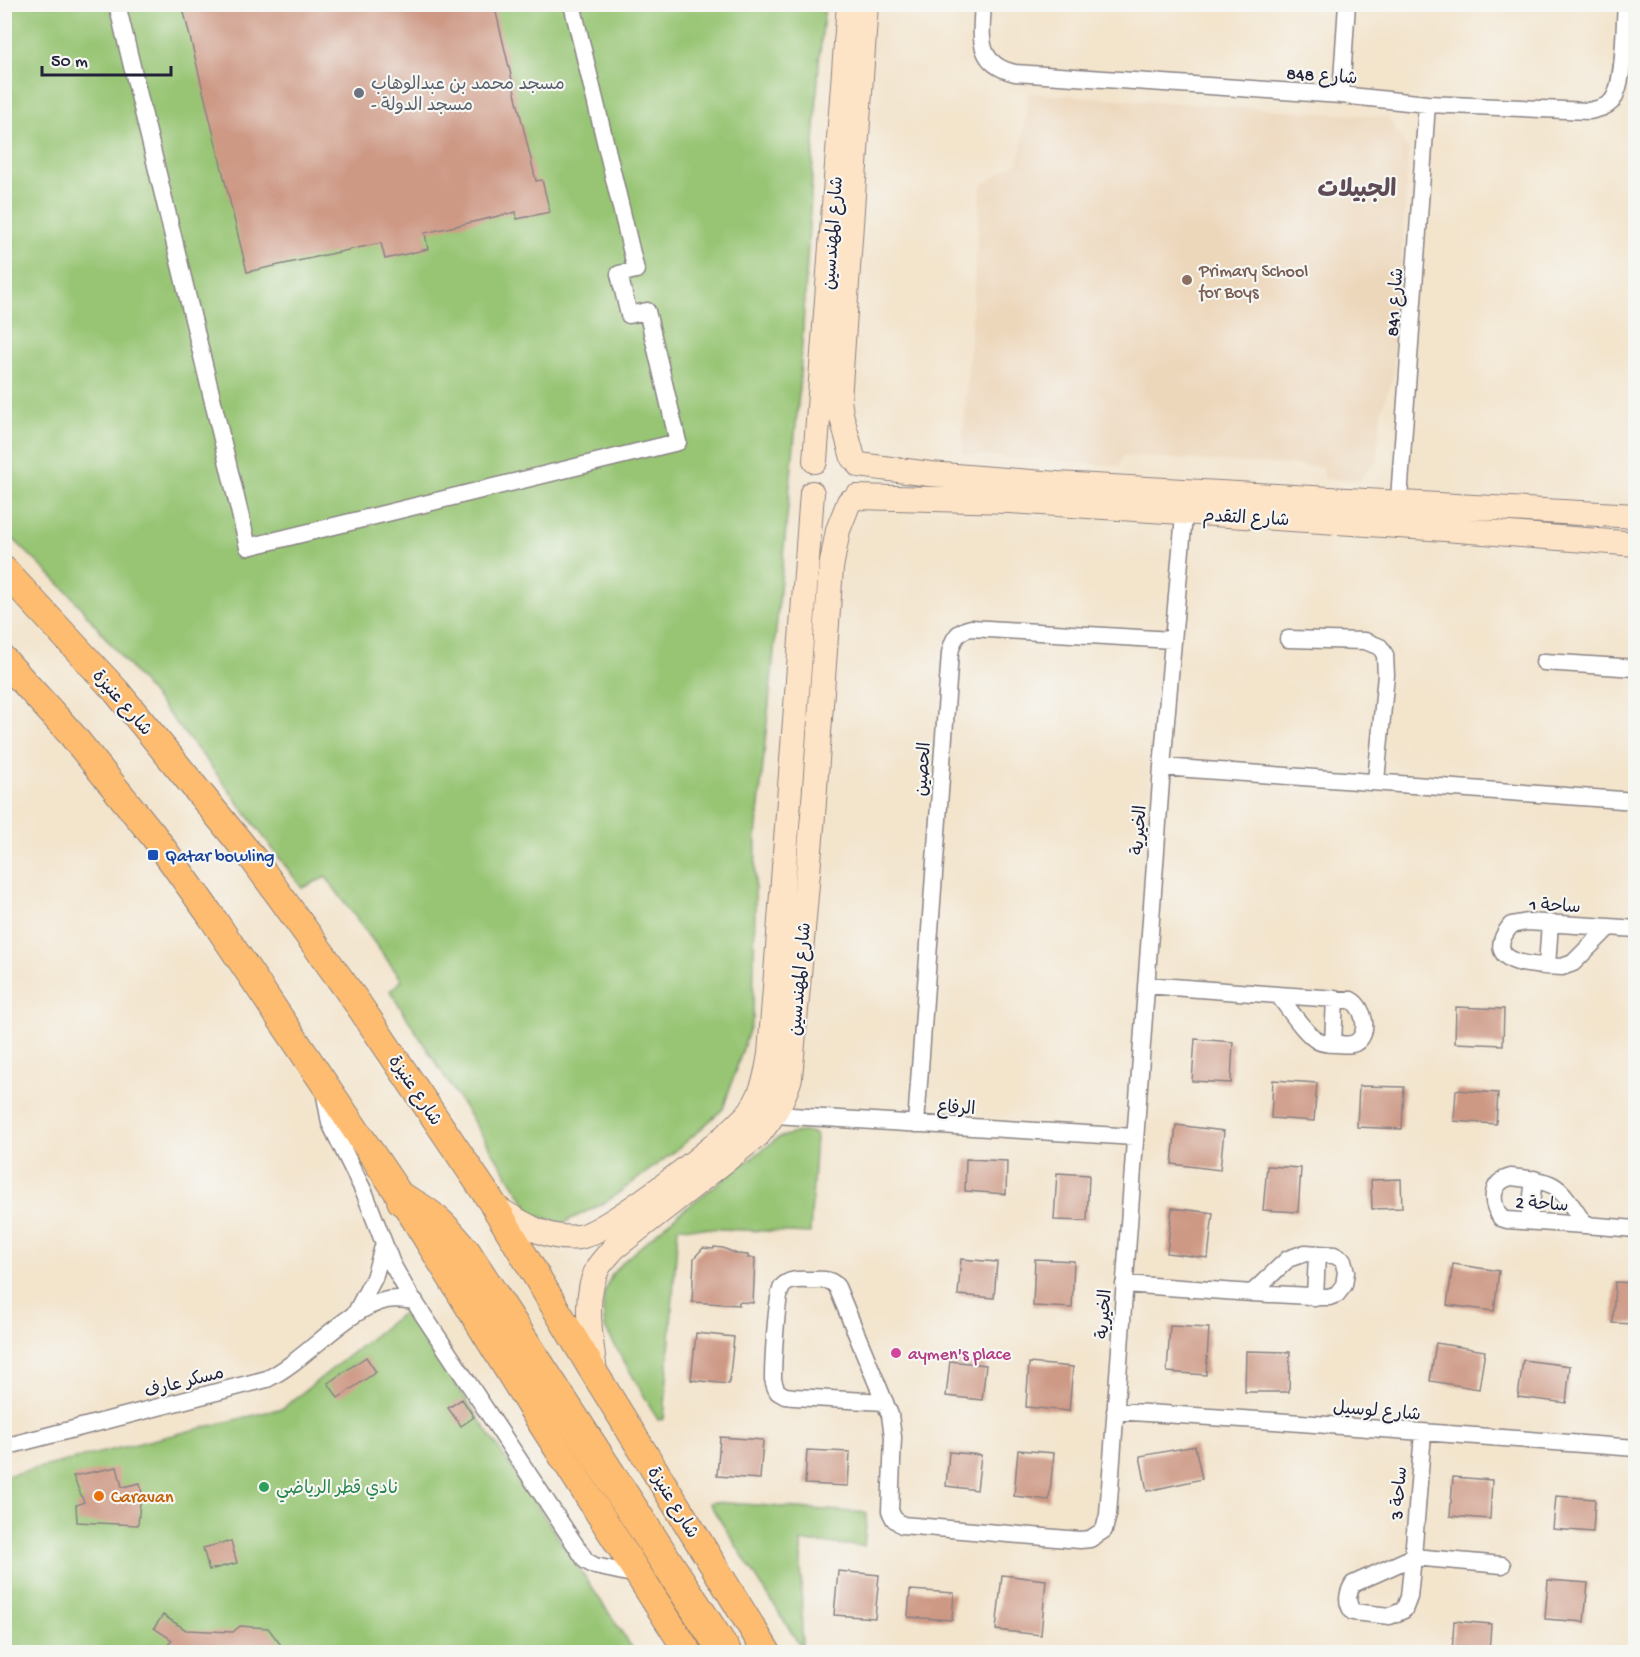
<svg xmlns="http://www.w3.org/2000/svg" width="1640" height="1657" font-family="'Gochi Hand','Playpen Sans Arabic',sans-serif">
<style>
.built{fill:#edd7bb}
.green{fill:#97c573;stroke:#5c7457;stroke-width:1.5}
.building{fill:#cd9884}
.lines{fill:none;stroke-linecap:round;stroke-linejoin:round}
.street-casing{stroke:#8a8384;stroke-width:19}
.secondary-casing{stroke:#8a8384;stroke-width:26}
.primary-casing{stroke:#8a8384;stroke-width:29}
.highway-casing{stroke:#8a8384;stroke-width:34}
.street{stroke:#fff;stroke-width:16}
.secondary{stroke:#fee4c6;stroke-width:24}
.primary{stroke:#fdbc70;stroke-width:27}
.highway{stroke:#fdbc70;stroke-width:32}
.worship-dot{fill:#6b7280;stroke:#f6f6f2;stroke-width:2}
.education-dot{fill:#8d6e63;stroke:#f6f6f2;stroke-width:2}
.transit-dot{fill:#1a4fb4;stroke:#f6f6f2;stroke-width:2}
.hotel-dot{fill:#d1479c;stroke:#f6f6f2;stroke-width:2}
.leisure-dot{fill:#2e9e5b;stroke:#f6f6f2;stroke-width:2}
.food-dot{fill:#e8710a;stroke:#f6f6f2;stroke-width:2}
.labels{text-anchor:middle;stroke-width:4.5;stroke-linejoin:round;paint-order:stroke}
.street-label{font-size:18px;fill:#22223b;stroke:#f6f6f2}
.worship-label{font-size:18px;fill:#5b616d;stroke:#f6f6f2;text-anchor:start}
.education-label{font-size:18px;fill:#785e54;stroke:#f6f6f2;text-anchor:start}
.transit-label{font-size:18px;fill:#164399;stroke:#f6f6f2;text-anchor:start}
.hotel-label{font-size:18px;fill:#b23c85;stroke:#f6f6f2;text-anchor:start}
.leisure-label{font-size:18px;fill:#27864d;stroke:#f6f6f2;text-anchor:start}
.food-label{font-size:18px;fill:#c56008;stroke:#f6f6f2;text-anchor:start}
.district-label{font-size:24px;font-weight:bold;fill:#5e4b55;stroke:#f6f6f2}
</style>
<rect width="100%" height="100%" fill="#f6f6f2"/>
<filter id="ink" filterUnits="userSpaceOnUse"><feTurbulence type="fractalNoise" baseFrequency=".0167" numOctaves="2"/><feDisplacementMap in="SourceGraphic" scale="12" xChannelSelector="R" yChannelSelector="G"/><feConvolveMatrix kernelMatrix="1 2 1 2 8 2 1 2 1" color-interpolation-filters="sRGB"/></filter>
<filter id="wash" filterUnits="userSpaceOnUse"><feTurbulence type="fractalNoise" baseFrequency=".008" numOctaves="4" result="noise"/><feDisplacementMap in="SourceGraphic" scale="24" xChannelSelector="R" yChannelSelector="G"/><feGaussianBlur stdDeviation="1.35" result="paint"/><feColorMatrix in="noise" values="0 0 0 0 0 0 0 0 0 0 0 0 0 0 0 0 0 1.4 0 .05"/><feComposite in="paint" operator="in"/></filter>
<g filter="url(#wash)">
<rect width="100%" height="100%" fill="#f3e4cc"/>
<!-- built -->
<path class="built" d="M1029 93 1388 117 1409 152 1394 374 1381 413 1377 460 1359 481 1324 479V467L1123 456 1119 466 962 454 981 186 1019 161Z"/>
<!-- green -->
<path class="green" d="M4 5H825L819 62 799 393 756 837 753 1018 723 1109 678 1149 606 1202 563 1223 533 1215 390 991 402 980 326 877 302 888 207 761 68 592 5 531Z
M798 1132H811L816 1135 810 1233 678 1227 664 1419 658 1420 605 1328 603 1310 604 1294 608 1283 613 1273 624 1261 678 1214 778 1138Z
M406 1310 635 1652H5V1476L283 1408Z
M714 1502 867 1513 864 1546 801 1542 802 1648 847 1652H804L709 1503Z"/>
<g id="blocks">
<!-- building -->
<path class="building" d="M182 4H494L536 181 542 180 550 212 517 219 516 212 425 233 428 249 385 259 381 243 247 272Z
M1456 1007 1504 1009 1503 1045 1455 1043Z
M1195 1039 1233 1042 1231 1083 1192 1081Z
M1273 1080 1317 1083 1314 1121 1271 1118Z
M1359 1086 1404 1087 1402 1129 1357 1127Z
M1456 1090 1498 1093 1496 1124 1454 1121Z
M1176 1125 1224 1131 1220 1170 1172 1164Z
M966 1159 1007 1161 1006 1194 965 1191Z
M1267 1166 1301 1168 1298 1212 1263 1210Z
M1057 1173 1089 1175 1087 1221 1054 1220Z
M1401 1179 1402 1208 1372 1209 1371 1180Z
M1172 1208 1213 1213 1208 1258 1167 1253Z
M714 1247 723 1248 737 1254 748 1255V1258H755L753 1303 739 1302V1305L692 1302 694 1258 703 1248 714 1249Z
M961 1259 997 1262 994 1298 958 1295Z
M1035 1259 1074 1261 1072 1308 1033 1306Z
M1453 1264 1499 1271 1494 1311 1447 1305Z
M1615 1282 1635 1283V1324L1613 1323Z
M1170 1326 1209 1328 1206 1375 1167 1372Z
M696 1333 734 1337 729 1384 691 1380Z
M1436 1343 1485 1351 1479 1389 1430 1381Z
M1246 1351 1290 1352 1289 1392H1245Z
M366 1357 376 1372 338 1398 328 1383Z
M1523 1360 1570 1366 1566 1403 1518 1397Z
M950 1361 986 1365 982 1400 946 1396Z
M1029 1363 1073 1367 1069 1411 1026 1407Z
M462 1399 474 1417 461 1426 448 1408Z
M720 1437 763 1440 760 1479 717 1476Z
M1195 1446 1202 1479 1147 1491 1140 1456Z
M807 1450 850 1452 848 1486 805 1484Z
M1018 1450 1054 1453 1049 1500 1014 1496Z
M949 1452 981 1455 977 1490 946 1486Z
M117 1467 122 1487 140 1483 143 1500 140 1502 138 1525 77 1522 76 1505 84 1502 73 1476Z
M1453 1477 1492 1480 1490 1519 1450 1516Z
M1556 1496 1595 1499 1593 1532 1553 1529Z
M231 1541 237 1563 209 1570 203 1548Z
M838 1571 879 1575 875 1618 834 1615Z
M1002 1575 1046 1580 1041 1635 996 1630Z
M1548 1580 1588 1583 1584 1622 1545 1619Z
M910 1590 954 1593 952 1620 908 1617Z
M163 1615 186 1630 233 1632 240 1626 268 1628 287 1653H161L172 1640 154 1628Z
M1454 1621 1491 1624 1489 1653H1452Z"/>
</g>
</g>
<g filter="url(#ink)">
<use href="#blocks" fill-opacity="0" stroke="#8a8384" stroke-width="1.5"/>
<g class="lines">
<defs>
<path id="street" d="M117 4 248 547 678 442 647 311 629 315 619 274 636 270 572 4
M983 4C981 37 976 64 1015 73L1341 95 1427 104 1589 111C1597 109 1605 108 1611 102 1625 88 1624 26 1626 4
M1341 95 1347 4
M1398 513 1427 104
M1288 639 1365 641 1380 647 1385 655 1386 675 1376 781
M1544 662 1636 668
M1162 767 1636 801
M1527 922 1609 927 1573 963 1562 967C1537 966 1478 966 1511 925Z
M1609 927 1636 929
M1547 966 1550 923
M1146 985 1278 995
M1278 995 1351 1000C1364 1007 1371 1034 1355 1043 1349 1046 1342 1044 1336 1044 1330 1044 1323 1044 1318 1041 1304 1033 1288 1007 1278 995Z
M1333 1044 1335 998
M324 1090 330 1123 365 1194 392 1264 408 1292 586 1561 595 1566 637 1575
M775 1115 1135 1137
M916 1124 950 653C953 639 957 631 971 628L1172 640
M1511 1177C1562 1182 1557 1185 1585 1225L1507 1220 1501 1218C1490 1202 1490 1182 1511 1177Z
M1529 1221 1534 1179
M1585 1225 1636 1229
M1305 1253 1334 1255 1343 1260 1346 1272 1344 1285 1337 1294 1329 1297 1252 1293 1288 1259Z
M1124 1284 1252 1293
M1315 1298 1317 1254
M355 1314 374 1278 384 1243
M885 1402 794 1397 785 1396 778 1392C775 1388 774 1384 773 1379 773 1366 776 1296 782 1287 789 1278 801 1280 812 1280 821 1280 831 1278 837 1287L890 1415 893 1437 890 1511 894 1519 902 1525 1080 1540 1090 1539 1104 1530 1108 1515 1162 767 1185 504
M1115 1411 1274 1421 1636 1448
M1423 1433 1413 1557 1502 1565
M4 1447 267 1379C308 1359 345 1309 387 1300 397 1298 406 1300 415 1301
M1413 1557 1409 1597 1404 1610 1390 1616 1353 1612C1346 1603 1347 1594 1353 1584Z"/>
<path id="secondary" d="M853 458 841 414 839 400 866 4
M815 461 849 4
M859 465 930 474 1057 484 1636 516
M856 497 1010 501 1445 529 1636 544
M495 1207C522 1223 547 1241 579 1237 608 1233 733 1135 751 1110 763 1093 767 1073 770 1054L812 493
M595 1374C592 1341 581 1297 599 1266 603 1260 609 1254 614 1248L758 1135C773 1117 783 1101 790 1078L813 815 831 568 838 530 849 502"/>
<path id="primary" d="M4 570 116 691 188 779 254 860 358 1004 495 1207 595 1374 767 1652
M4 660 72 735 153 835 209 913 403 1200 531 1407 688 1652"/>
<path id="highway" d="M403 1200C432 1214 445 1229 465 1253L725 1652"/>
</defs>
<!-- street casing -->
<use href="#street" class="street-casing"/>
<!-- secondary casing -->
<use href="#secondary" class="secondary-casing"/>
<!-- primary casing -->
<use href="#primary" class="primary-casing"/>
<!-- highway casing -->
<use href="#highway" class="highway-casing"/>
<!-- street -->
<use href="#street" class="street"/>
<!-- secondary -->
<use href="#secondary" class="secondary"/>
<!-- primary -->
<use href="#primary" class="primary"/>
<!-- highway -->
<use href="#highway" class="highway"/>
</g>
</g>
<!-- markers -->
<circle class="worship-dot" cx="359" cy="93" r="6"/>
<circle class="education-dot" cx="1187" cy="280" r="6"/>
<rect class="transit-dot" x="147" y="849" width="12" height="12" rx="3"/>
<circle class="hotel-dot" cx="896" cy="1353" r="6"/>
<circle class="leisure-dot" cx="264" cy="1487" r="6"/>
<circle class="food-dot" cx="99" cy="1496" r="6"/>
<g class="labels">
<!-- street labels -->
<g class="street-label">
<text transform="translate(1322 75) rotate(4)" y="6">شارع 848</text>
<text transform="translate(832 233) rotate(-86)" y="6">شارع المهندسين</text>
<text transform="translate(1394 302) rotate(-86)" y="6">شارع 841</text>
<text transform="translate(1246 517) rotate(3)" y="6">شارع التقدم</text>
<text transform="translate(123 702) rotate(49)" y="6">شارع عنيزة</text>
<text transform="translate(922 769) rotate(-86)" y="6">الحصين</text>
<text transform="translate(1138 830) rotate(-86)" y="6">الخيرية</text>
<text transform="translate(1555 905) rotate(3)" y="6">ساحة 1</text>
<text transform="translate(799 979) rotate(-85)" y="6">شارع المهندسين</text>
<text transform="translate(416 1090) rotate(56)" y="6">شارع عنيزة</text>
<text transform="translate(956 1107) rotate(3)" y="6">الرفاع</text>
<text transform="translate(1542 1203) rotate(4)" y="6">ساحة 2</text>
<text transform="translate(1103 1314) rotate(-86)" y="6">الخيرية</text>
<text transform="translate(184 1381) rotate(-14)" y="6">مسكر عارف</text>
<text transform="translate(1377 1410) rotate(5)" y="6">شارع لوسيل</text>
<text transform="translate(1398 1493) rotate(-85)" y="6">ساحة 3</text>
<text transform="translate(674 1502) rotate(58)" y="6">شارع عنيزة</text>
</g>
<!-- worship labels -->
<g class="worship-label">
<text x="371" y="89">مسجد محمد بن عبدالوهاب<tspan x="371" dy="21">- مسجد الدولة</tspan></text>
</g>
<!-- education labels -->
<g class="education-label">
<text x="1199" y="276">Primary School<tspan x="1199" dy="21">for Boys</tspan></text>
</g>
<!-- transit labels -->
<g class="transit-label">
<text x="165" y="861">Qatar bowling</text>
</g>
<!-- hotel labels -->
<g class="hotel-label">
<text x="908" y="1359">aymen's place</text>
</g>
<!-- leisure labels -->
<g class="leisure-label">
<text x="276" y="1493">نادي قطر الرياضي</text>
</g>
<!-- food labels -->
<g class="food-label">
<text x="111" y="1502">Caravan</text>
</g>
<!-- district labels -->
<g class="district-label">
<text x="1357" y="196">الجبيلات</text>
</g>
</g>
<!-- margin -->
<rect width="1640" height="1657" fill="none" stroke="#f6f6f2" stroke-width="24"/>
<!-- scale -->
<path d="M42 66v9h129v-9" fill="none" stroke="#22223b" stroke-width="3"/>
<text x="51" y="66" font-size="18" fill="#22223b" stroke="#f6f6f2" stroke-width="4.5" paint-order="stroke">50 m</text>
</svg>
